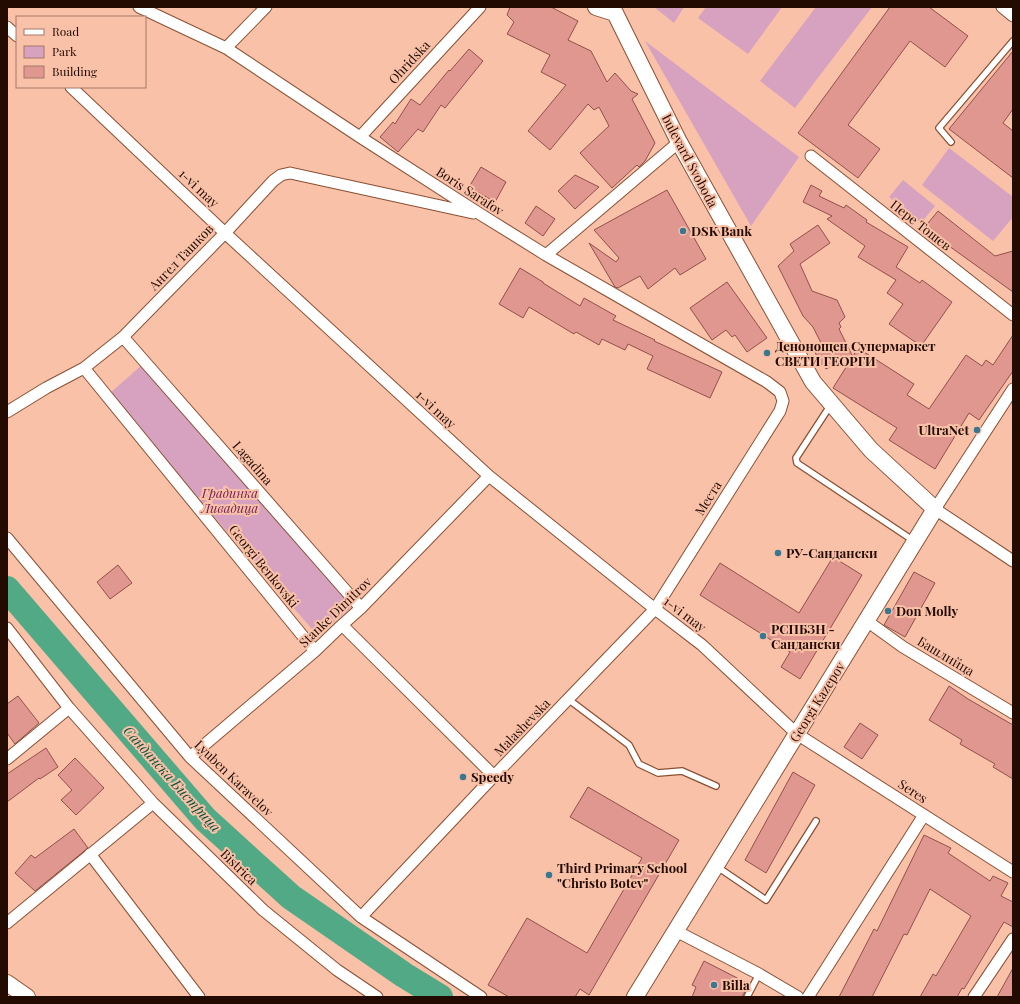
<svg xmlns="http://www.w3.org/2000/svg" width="1020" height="1004" font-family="'Playfair Display',serif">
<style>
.green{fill:#d7a2bf}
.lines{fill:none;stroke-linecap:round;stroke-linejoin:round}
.river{stroke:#51a986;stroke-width:26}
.building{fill:#e09790;stroke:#92504b}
.lane-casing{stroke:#8b5034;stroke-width:8}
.street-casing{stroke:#8b5034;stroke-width:13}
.secondary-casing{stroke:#8b5034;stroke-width:18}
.lane{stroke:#fff;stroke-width:5.5}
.street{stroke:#fff;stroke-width:11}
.secondary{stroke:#fff;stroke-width:16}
.poi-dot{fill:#3b788f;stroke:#f8c1a8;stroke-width:1.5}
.labels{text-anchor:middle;stroke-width:4;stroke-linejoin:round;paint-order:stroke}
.street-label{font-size:13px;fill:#230b02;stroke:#f8c1a8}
.poi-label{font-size:13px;font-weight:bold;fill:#230b02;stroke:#f8c1a8;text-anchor:start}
.park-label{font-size:13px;font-style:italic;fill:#731f55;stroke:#f8c1a8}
.water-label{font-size:14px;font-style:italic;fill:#08523b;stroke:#f8c1a8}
</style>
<rect width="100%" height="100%" fill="#f8c1a8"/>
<!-- green -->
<path class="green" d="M654 7H684L674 23Z
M706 7H782L748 54 698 18Z
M816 7H872L795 108 760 81Z
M645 41 799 157 751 226Z
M949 148 1013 197V217L993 241 922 185Z
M903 180 935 206 921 223 889 197Z
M143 364 353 606 318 636 108 395Z"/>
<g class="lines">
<!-- river -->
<path class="river" d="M7 589 205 819 291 897 404 975 440 997"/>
</g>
<!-- building -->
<path class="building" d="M510 7H551L578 21 568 40 591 51 607 82 615 73 631 91 638 94 632 99 655 143 645 161 639 167 637 165 612 188 580 153 609 126 599 107 594 110 588 104 550 150 528 131 566 85 541 72 550 55 507 34 514 22 507 15Z
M890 7H929L968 36 945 67 910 41 848 125 880 149 858 178 798 133Z
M469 49 483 61 445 108 441 105 423 132 418 129 398 152 380 137 393 122 395 124 411 99 420 105 449 70 450 71Z
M1013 51V109L1003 123 1013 131V178L949 129Z
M481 167 506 182 495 202 469 187Z
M575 175 599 187 575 209 558 191Z
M811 185 822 191 819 196 844 208 846 205 867 220 866 222 908 247 896 267 920 283 922 280 952 302 921 346 889 324 903 304 887 293 896 280 858 257 865 246 827 219 832 216 803 202Z
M667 190 706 259 680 275 675 268 648 289 640 276 618 288 615 287 589 243 616 262 619 258 594 230Z
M536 206 555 219 543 236 525 223Z
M938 211 995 256 1013 251V292L924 228Z
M818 225 830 243 800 264 812 291 837 300 845 317 839 323 841 327 839 329 852 355 826 369 820 363 814 350 821 343 813 327 803 316 778 266 794 251 790 244Z
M520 268 543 282V283L580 306 584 298 616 316 613 320 655 340 654 341 722 372 710 398 647 369 653 356 628 344 625 350 602 339 599 345 576 332 574 334 529 307 523 318 499 304Z
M727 282 767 338 747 352 735 335 732 337 726 330 712 340 690 308Z
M1013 335V371L979 420 969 413 935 469 889 440 897 428 833 388 858 348 914 384 907 395 929 409 966 355 982 366 986 360 993 365Z
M833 557 862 575 800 679 781 667 790 652 700 595 720 563 799 613Z
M118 565 132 583 110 599 97 582Z
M914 572 935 583 905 637 884 625Z
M949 686 968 699 1013 725V779L993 767 995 764 960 744 962 740 929 720Z
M18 696 39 723 15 744 7 733V704Z
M860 723 878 735 862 759 844 747Z
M46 748 58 767 40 779 39 778 7 802V774Z
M75 758 104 788 76 815 61 800 72 790 58 775Z
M793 772 815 785 766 873 745 860Z
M588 787 679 840 589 995 580 989 575 997H509L488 985 527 918 587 953 642 858 570 817Z
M74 829 88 848 35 891 15 873 31 855 35 858Z
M924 835 951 848 948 853 990 881 993 876 1008 883 1001 896 1013 902V927L1004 922 964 989 962 988 957 997H920L933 974 936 976 971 916 930 889 907 935 904 934 872 997H839L874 929 877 931Z
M704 961 749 984 742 997H692L696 987 692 985Z
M1013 968V997H997Z"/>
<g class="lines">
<defs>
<path id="lane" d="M951 142 939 128 1013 41
M830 406 796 458 797 463 914 541
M568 699 629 745 639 764 658 773 682 771 716 786
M716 866 766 900 816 821
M747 997 759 974"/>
<path id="street" d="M139 7 226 48 360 137 480 214 546 255 767 382 780 392 783 401 780 411 655 609 494 776 361 917
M1002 7 1013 16
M7 27 17 36
M226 48 266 7
M71 87 225 233 489 476 655 609 702 645 797 734 1013 872
M360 137 480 7
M811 156 1013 315
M546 255 679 142
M123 337 361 608
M84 368 315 651
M1013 389 935 509 1013 561
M7 412 46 388 84 368 123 337 225 233 273 181 281 175 290 173 473 213
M7 538 190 757 361 917 481 997
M867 621 903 647 1013 713
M342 625 494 776
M7 628 69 708 153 803 263 910 337 970 377 997
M190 757 315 651 342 625 361 608 489 476
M7 759 69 708
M90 854 199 997
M7 923 153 803
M676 931 759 974 798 997
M808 997 924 815
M974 997 1013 939"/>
<path id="secondary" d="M596 7 615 13
M611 7 615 13 679 142 813 382 871 450 935 509 635 997
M7 983 27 997"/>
</defs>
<!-- lane casing -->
<use href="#lane" class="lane-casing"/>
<!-- street casing -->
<use href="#street" class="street-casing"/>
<!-- secondary casing -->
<use href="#secondary" class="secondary-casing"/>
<!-- lane -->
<use href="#lane" class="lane"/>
<!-- street -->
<use href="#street" class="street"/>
<!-- secondary -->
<use href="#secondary" class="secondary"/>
</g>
<!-- markers -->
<g class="poi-dot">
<circle cx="683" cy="231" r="4"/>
<circle cx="767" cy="353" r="4"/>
<circle cx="977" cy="430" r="4"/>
<circle cx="778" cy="553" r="4"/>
<circle cx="888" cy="611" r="4"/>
<circle cx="763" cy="636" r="4"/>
<circle cx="463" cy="777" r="4"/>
<circle cx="549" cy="875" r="4"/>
<circle cx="714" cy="985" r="4"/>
</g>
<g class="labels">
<!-- street labels -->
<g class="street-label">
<text transform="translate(409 62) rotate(-47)" y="5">Ohridska</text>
<text transform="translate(690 161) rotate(62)" y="5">bulevard Svoboda</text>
<text transform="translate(199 188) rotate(43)" y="5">1-vi may</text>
<text transform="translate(470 191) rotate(33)" y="5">Boris Sarafov</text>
<text transform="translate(921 225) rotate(38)" y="5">Пере Тошев</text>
<text transform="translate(181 257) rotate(-46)" y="5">Ангел Ташков</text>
<text transform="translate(436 409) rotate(43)" y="5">1-vi may</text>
<text transform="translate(253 463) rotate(49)" y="5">Lagadina</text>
<text transform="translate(708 498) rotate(-58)" y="5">Места</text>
<text transform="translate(264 566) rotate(51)" y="5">Georgi Benkovski</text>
<text transform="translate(335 612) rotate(-44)" y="5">Stanke Dimitrov</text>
<text transform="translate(685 614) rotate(37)" y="5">1-vi may</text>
<text transform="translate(946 656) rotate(31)" y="5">Башлийца</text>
<text transform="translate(817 702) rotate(-58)" y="5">Georgi Kazepov</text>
<text transform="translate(522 727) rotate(-46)" y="5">Malashevska</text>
<text transform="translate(234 778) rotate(44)" y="5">Lyuben Karavelov</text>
<text transform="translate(913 791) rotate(33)" y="5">Seres</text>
<text transform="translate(239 867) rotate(44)" y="5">Bistrica</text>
</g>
<!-- poi labels -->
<g class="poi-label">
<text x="691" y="236">DSK Bank</text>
<text x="775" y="351">Денонощен Супермаркет<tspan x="775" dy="15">СВЕТИ ГЕОРГИ</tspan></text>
<text x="969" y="435" text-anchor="end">UltraNet</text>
<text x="786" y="558">РУ-Сандански</text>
<text x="896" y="616">Don Molly</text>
<text x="771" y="634">РСПБЗН -<tspan x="771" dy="15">Сандански</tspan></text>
<text x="471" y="782">Speedy</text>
<text x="557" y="873">Third Primary School<tspan x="557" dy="15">"Christo Botev"</tspan></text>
<text x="722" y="990">Billa</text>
</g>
<!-- park labels -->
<g class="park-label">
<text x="230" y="498">Градинка<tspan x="230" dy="15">Ливадица</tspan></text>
</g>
<!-- water labels -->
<g class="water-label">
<text transform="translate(172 779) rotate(48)" y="5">Санданска Бистрица</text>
</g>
</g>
<!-- border -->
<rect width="1020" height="1004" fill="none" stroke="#230b02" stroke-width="16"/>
<!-- legend -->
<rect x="16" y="16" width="130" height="72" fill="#f8c1a8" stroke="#a37866"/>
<rect x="24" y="29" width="20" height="6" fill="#ffffff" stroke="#a37866"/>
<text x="52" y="36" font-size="12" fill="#230b02">Road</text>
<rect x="24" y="46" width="20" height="12" fill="#d7a2bf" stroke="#a37866"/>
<text x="52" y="56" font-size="12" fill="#230b02">Park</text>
<rect x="24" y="66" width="20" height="12" fill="#e09790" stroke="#a37866"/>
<text x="52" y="76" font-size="12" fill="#230b02">Building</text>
</svg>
